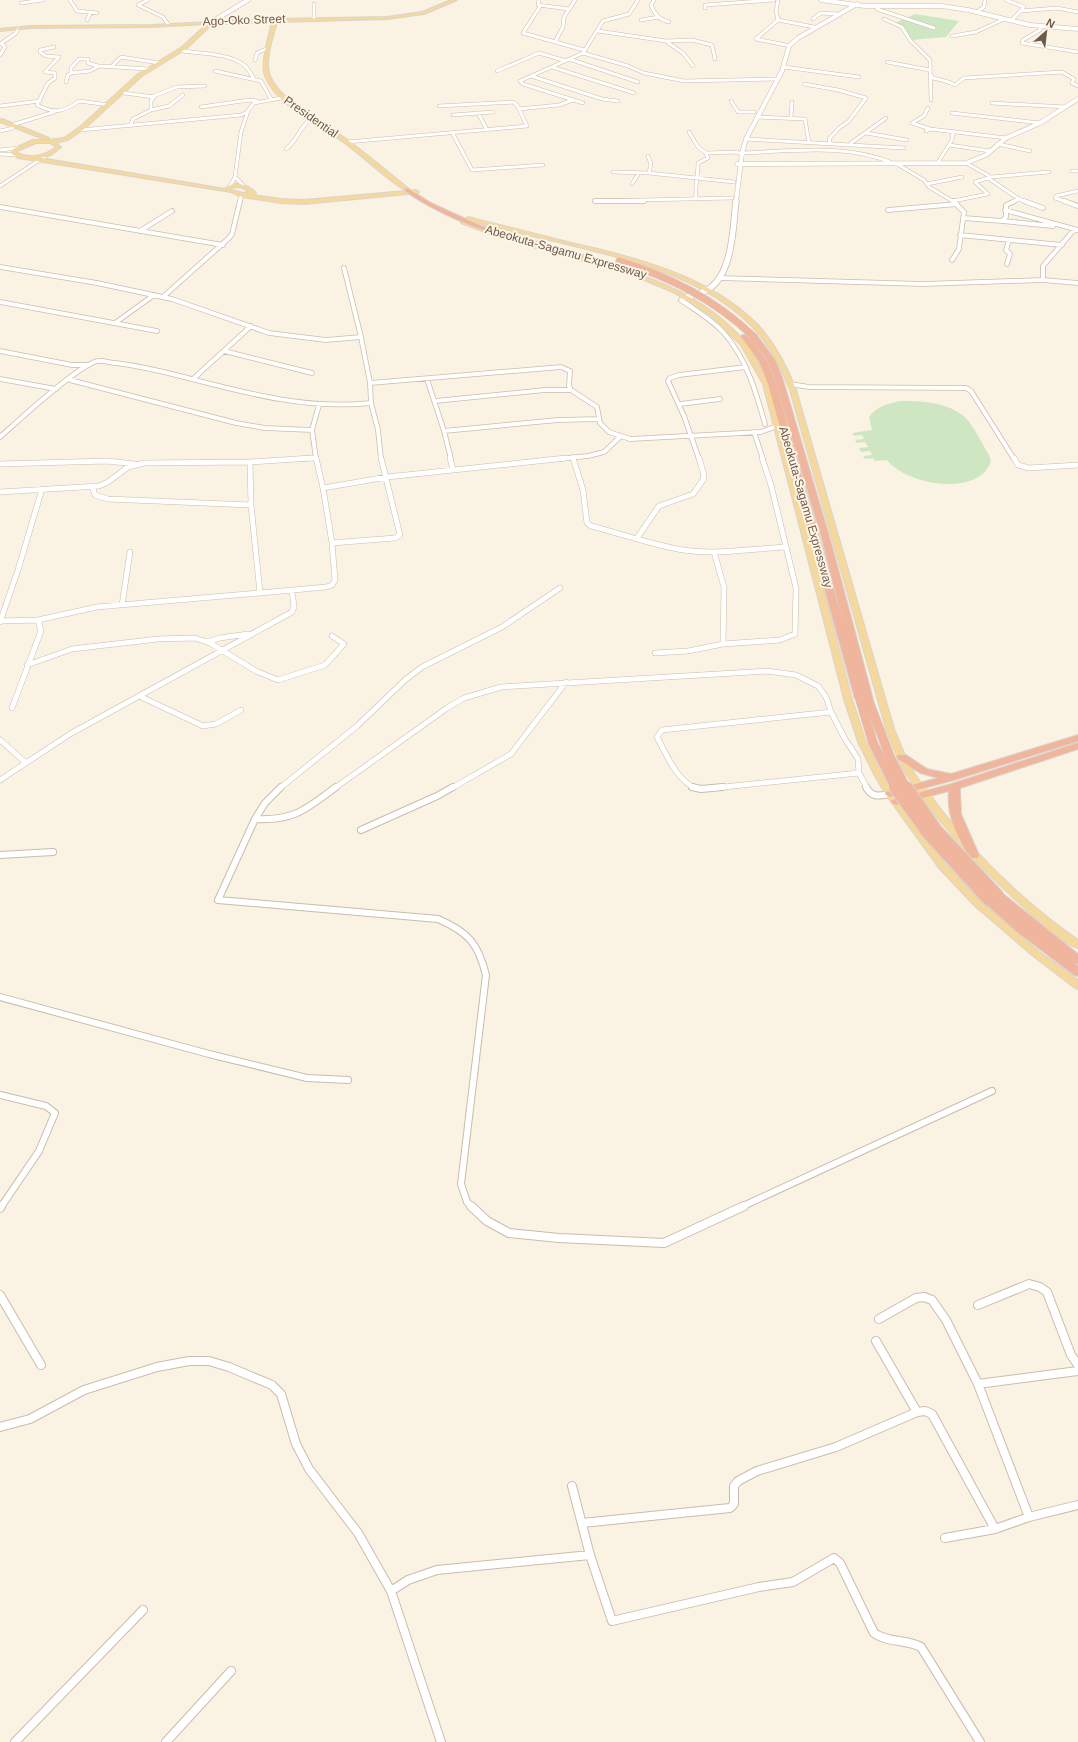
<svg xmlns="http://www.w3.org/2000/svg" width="1078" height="1742" font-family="Arial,sans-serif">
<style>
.green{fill:#cfe6c2}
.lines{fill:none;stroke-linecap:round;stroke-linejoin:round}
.street-far4-casing{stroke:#ccbcac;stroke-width:4}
.street-far3-casing{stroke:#ccbcac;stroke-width:5.5}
.street-far2-casing{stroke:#ccbcac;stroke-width:6}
.street-far1-casing{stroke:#ccbcac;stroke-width:8}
.street-casing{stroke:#ccbcac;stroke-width:10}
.secondary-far1-casing{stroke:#cfbcaa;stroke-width:5}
.secondary-casing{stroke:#cfbcaa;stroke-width:7}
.primary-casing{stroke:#dad4d0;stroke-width:2}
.highway-casing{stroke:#dad4d0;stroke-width:2}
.street-far4{stroke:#fff;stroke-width:3}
.street-far3{stroke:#fff;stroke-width:4}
.street-far2{stroke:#fff;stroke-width:5}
.street-far1{stroke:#fff;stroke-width:6}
.street{stroke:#fff;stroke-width:8}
.secondary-far1{stroke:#fff;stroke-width:4}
.secondary{stroke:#fff;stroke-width:5.5}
.primary{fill:#f4d89e;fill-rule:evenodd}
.highway{fill:#f0b69d;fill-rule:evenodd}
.highway-bridge-far2-casing{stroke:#dad4d0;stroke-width:8;stroke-linecap:butt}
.highway-bridge-far1-casing{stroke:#dad4d0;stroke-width:10;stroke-linecap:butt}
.highway-bridge-casing{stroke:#dad4d0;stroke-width:14;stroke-linecap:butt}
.highway-bridge-far2{stroke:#f0b69d;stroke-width:7}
.highway-bridge-far1{stroke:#f0b69d;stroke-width:9}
.highway-bridge{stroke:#f0b69d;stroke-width:12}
.labels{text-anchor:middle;stroke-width:4;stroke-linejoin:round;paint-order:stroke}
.far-street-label{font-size:12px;fill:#6f594a;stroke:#fdf6e7}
</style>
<rect width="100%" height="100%" fill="#faf2e2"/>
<!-- green -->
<path class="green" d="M915 14 959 21 946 37 911 40 904 32 906 30 895 23Z
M901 401C921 401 944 402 961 414 972 421 982 444 989 455L991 461C979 498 906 485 887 460L875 461 873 458 865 459 863 456 872 455 870 451 861 452 859 448 868 447 865 442 857 443 855 440 864 439 862 435 854 436 852 433 872 430 869 417C876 407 889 403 901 401Z"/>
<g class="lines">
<defs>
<path id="street-far4" d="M70 0 77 11 97 13
M148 0 138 5 163 17 168 24
M539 0 538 5 569 9
M654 0 651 5C654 14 660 20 669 22
M778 0 776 11 778 20
M1006 0 1024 7 1012 20
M21 3 43 0
M314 4V18
M541 5 523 33 584 50
M877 6V9L934 28
M705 8V5L774 0
M978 11 984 7 985 0
M1021 11 1057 8 1078 12
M813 19 821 13 837 14
M884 19 902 27 910 40 930 60 931 100
M87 20 91 12
M641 20 659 17
M778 20 756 39 786 45
M778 20 814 27
M1041 26 1040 30 1023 40 1022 43 1078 52
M598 31 666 41 692 40 712 45 715 59
M952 36 976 32 1004 19
M555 42 563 27 564 17 575 0
M667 42 683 53 693 66
M0 44 16 33 18 28
M54 47 40 50V52L46 56 59 57 45 72 55 73V78L48 83 37 105C54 114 64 112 79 101L109 105
M183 51C202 54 228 53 244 65 249 69 251 75 255 80
M583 53 628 66 644 73 684 81 778 79
M0 55 5 47 2 44
M569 59 638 82
M255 60 257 53 268 48
M887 62 930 70
M112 66 121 57 159 63
M552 67 634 93
M783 67 859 77
M215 71 261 81 271 99
M497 71 539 53 566 61
M71 73V68L79 59H88V63L98 66
M930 75 932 76 930 77C939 80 947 80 955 85L964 78 1062 72 1074 79 1072 83 1078 86
M531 76 602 99 618 101
M66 82 68 75 71 73 90 71 99 66 149 69
M804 84 838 90 866 98 849 121 839 128 829 139 830 142
M124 93 154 97 151 101V110L133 119 130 126
M151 97 177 87 205 86
M731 101 738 112H754
M583 103 523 84 520 81 583 53 603 21 629 14 638 0
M992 103 1066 107
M0 106 40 101
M201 107 249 100 257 101
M928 108 924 116 912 123 930 129
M519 109 559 105 573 100
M151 110 169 106 183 95
M478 113 487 130
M952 113 1040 123
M453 115 493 112
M757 117 805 119 809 143
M791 118 792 102
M12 125 54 112
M80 130 241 115 247 112 254 103 287 97
M0 131 13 128
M926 131 930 129 1006 138
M689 132 698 147 706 153
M866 133 907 140
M453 134 472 170 543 165
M746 139 904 148
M347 142 527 126 517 105 513 102 439 106
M851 143 886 118
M998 144 1030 151
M949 145 990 151
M286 149C297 141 300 127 311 118
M0 150 19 148
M737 153C788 152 847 142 895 164
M0 154 16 155
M648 156 651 164 649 173 734 182
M966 163 991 177 1049 172
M897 164 924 180 929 187 954 202
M937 164 952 140 953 131
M1072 171H1078
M613 172 649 173
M235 177 243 185
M988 178 1019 199 1027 202
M632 184 639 173
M927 184 962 177
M0 186 44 157
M230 186 235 177 241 132 248 111
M696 198C695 186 698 175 698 163L708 158 706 153 737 152
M595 201 732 198
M953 201 988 194 975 182 991 177
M239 202 242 195
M1012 202 1019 199
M1067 202 1055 198 1056 196 1078 191"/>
<path id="street-far3" d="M595 201H644
M1024 201 1043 208
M1064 201 1078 206
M0 207 223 245
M888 210 957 204
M1005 210 1078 230
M964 218 1002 221 1006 217V205L1015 201
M1002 221 1053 226
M140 231 172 211
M960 235 1062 245
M952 260 959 249 964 212 953 201
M1007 264 1010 254 1006 250 1009 240
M0 267 97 283 172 299 269 333 326 340 361 337 370 383 371 403 378 430 381 459
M344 268 361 337
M719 278 923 284 1043 280 1078 283
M1043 280V266L1073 231 1078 230
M163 297 229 238 232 234 240 201
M681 300C695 310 711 319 723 332 746 357 756 392 765 424
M0 302 157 331
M115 323 154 295
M0 351 72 365H88
M224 351 312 373
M0 379 56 389
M193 379 251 326
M427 379 444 431 451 459
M70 380 236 423 265 428 312 430
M370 383 561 367 570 371 569 386 571 390
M790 384 809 387 966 388 971 391 1014 459
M435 401 545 390H571L597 407 600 423 609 432 630 439 761 432 777 426
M680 404 720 399
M444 431 558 420 599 419
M754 432 763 459
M0 437C17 422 79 364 98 361 103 360 110 363 116 363 139 366 161 371 184 377 246 393 307 410 371 403
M573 457 574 459
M295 459 316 458
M316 459 312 430 319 405
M557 459 588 456 604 452 620 437
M699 459 684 416 668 381 670 378 679 375 746 367"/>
<path id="street-far2" d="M450 458 453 470
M573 458 583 490 587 523 591 526C622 534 652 545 683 550 717 555 752 549 785 547
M1014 458 1018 465 1029 468 1078 465
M250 462 251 505 260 593 326 587 332 585 335 580 332 543 323 488 316 458
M0 464 107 461 135 464
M92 486 95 495 108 499 251 505
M323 488 387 477 566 458
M0 492 99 486 108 482 128 467 144 463 250 462 312 458
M637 538 659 506 693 494 703 480 704 475 699 458
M332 543 395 538 400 535 381 458
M714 552 724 587 723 644
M122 605 130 552
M0 621 38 620 97 607 260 593
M0 622 18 570 42 489
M207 642 220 638 248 634
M655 653 688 651 723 644 780 640 795 634 796 588 771 485 762 458
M27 665 72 649 158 639 195 638 210 643 256 671 278 680 325 665 344 644 332 636
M139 696 203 726 216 724 241 710
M12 708 41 631 38 620
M0 740 25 762
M0 780 70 734 292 612 294 607 292 590
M280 788 357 726 405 680 422 667 502 627 560 588
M335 788 447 708 464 698 501 687 767 671 796 675 818 686 826 697 831 712 845 739 858 759 859 773 867 788
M452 788 511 754 566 682
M696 788C678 783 665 752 657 737L662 730 831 712
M714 788 859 773"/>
<path id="street-far1" d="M336 787C306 809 295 821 255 819L218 900 438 919C468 932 478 943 486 975L461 1184 467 1202 472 1207
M692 787 701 789 723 787
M866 787C872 798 879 796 890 794
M255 819 265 803 281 787
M361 830 437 796 453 787
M0 855 53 852
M0 997 209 1054 307 1078 348 1080
M0 1095 46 1106 55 1113 39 1151 1 1207
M741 1207 992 1091"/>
<path id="street" d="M471 1206 487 1221 509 1233 559 1238 664 1243 744 1206
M0 1208 1 1206
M0 1295 41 1365
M978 1305 1029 1284 1040 1287 1047 1292 1071 1355 1078 1365
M879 1319 916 1298 924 1297 932 1300 946 1320 978 1384 1078 1371
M876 1341 917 1412
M978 1384 1029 1517
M0 1427 30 1419 84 1390 157 1367 189 1361H209L229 1367 272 1385 281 1394 296 1444 309 1469 358 1533 391 1591 441 1742
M582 1523 730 1508 734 1504V1486L738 1481 757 1471 836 1447 917 1412 925 1411 932 1414 995 1529
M945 1538 995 1529 1029 1517 1078 1505
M590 1555 612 1621 759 1587 793 1582 834 1558 840 1563 874 1633C888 1643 906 1639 921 1647L980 1742
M391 1591 408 1580 437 1570 590 1555 572 1486
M15 1742 143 1610
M166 1742 231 1671"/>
<path id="secondary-far1" d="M821 0 865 6H942L968 10 1030 25 1078 29
M213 21 248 0
M737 164 966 163 986 155 1006 138 1040 123 1078 99
M736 202 742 153 746 139 782 71 789 46 798 38 857 4"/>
<path id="secondary" d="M687 297C693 295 699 294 705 291 733 278 733 227 736 201"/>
<path id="primary" d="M451 0H457L424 14 387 19 277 22C273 36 264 62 270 76 281 103 325 124 349 141 369 156 389 173 409 189V191L416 190 419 192 418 193 304 204 281 203 242 197 231 192 18 158 12 154 13 149 33 140H46L0 122V119H2L49 138 48 140 64 138 80 127 138 74 182 47 207 24 151 27 31 28 0 31V29L31 26 151 25 210 22 213 20 215 21 273 19 275 18 277 19 387 17 422 12ZM272 22C269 36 260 62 265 76 277 107 321 124 346 144 366 159 385 178 406 191L304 200 281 199 253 195 256 193C248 185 234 179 225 189L41 158 51 155 61 147 55 143 68 140 84 129 142 76 186 49 212 24ZM36 143H50L56 147C45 156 30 159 17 153V151ZM232 187C239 187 243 187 249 192L242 193 230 189Z
M468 217C499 225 529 232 559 240 628 256 707 273 758 325 775 344 787 366 796 390L894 729C900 743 905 758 913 771 919 782 929 792 936 803 976 856 1024 902 1078 940V948C1066 945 1039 921 1029 912 983 871 939 826 906 774 897 760 892 743 886 729L790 390C782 370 773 351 759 334 711 277 627 259 558 242 527 235 497 228 466 220L465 219Z
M461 221H465C493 231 520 240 549 248 620 268 694 283 745 342 755 354 761 371 769 384L852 699 866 742 883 776 893 792 945 864 981 902 1038 951 1078 980V989L1075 988 1032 955 975 906 939 868 887 796 875 776 858 742 844 699 763 384 741 345 710 315 673 292 632 275 501 238 461 223Z"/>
<path id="highway" d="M407 188 431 203 481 226 617 264 612 265C540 246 467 234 405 191V189Z
M750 334H756L775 360 783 380 830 539 873 699 871 701 860 702 855 699 768 384 759 361 741 337 742 335H748L767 361 776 384 843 622 822 539 775 380 767 360 749 336Z
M1078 735V741L954 780 890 797 885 794 886 792 938 778 920 773 898 759 897 757 898 755H906L927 769 951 774Z
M1078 743V749L960 788 961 814 979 855 978 858H970C958 838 946 815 949 791L896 805 891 802 892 800 951 784Z
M998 892 1002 893 1078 954V964L1075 963 1078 966V976L1074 975 1016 931 985 903 983 900 985 897 993 898 994 893Z"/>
</defs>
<!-- street-far4 casing -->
<use href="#street-far4" class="street-far4-casing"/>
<!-- street-far3 casing -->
<use href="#street-far3" class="street-far3-casing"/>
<!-- street-far2 casing -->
<use href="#street-far2" class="street-far2-casing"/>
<!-- street-far1 casing -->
<use href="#street-far1" class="street-far1-casing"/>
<!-- street casing -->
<use href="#street" class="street-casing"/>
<!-- secondary-far1 casing -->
<use href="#secondary-far1" class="secondary-far1-casing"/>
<!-- secondary casing -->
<use href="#secondary" class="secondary-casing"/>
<!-- primary casing -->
<use href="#primary" class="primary-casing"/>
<!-- highway casing -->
<use href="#highway" class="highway-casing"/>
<!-- street-far4 -->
<use href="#street-far4" class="street-far4"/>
<!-- street-far3 -->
<use href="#street-far3" class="street-far3"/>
<!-- street-far2 -->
<use href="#street-far2" class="street-far2"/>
<!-- street-far1 -->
<use href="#street-far1" class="street-far1"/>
<!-- street -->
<use href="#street" class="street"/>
<!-- secondary-far1 -->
<use href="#secondary-far1" class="secondary-far1"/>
<!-- secondary -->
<use href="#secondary" class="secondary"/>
<!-- primary -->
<use href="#primary" class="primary"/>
<!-- highway -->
<use href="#highway" class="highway"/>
<defs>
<path id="highway-bridge-far2" d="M619 261C670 277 714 299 753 336"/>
<path id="highway-bridge-far1" d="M860 699 873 743 896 788
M868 699 890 757 906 788"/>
<path id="highway-bridge" d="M895 787 928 833 989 900
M906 787 936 830 998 896"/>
</defs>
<!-- highway-bridge-far2 casing -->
<use href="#highway-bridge-far2" class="highway-bridge-far2-casing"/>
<!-- highway-bridge-far1 casing -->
<use href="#highway-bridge-far1" class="highway-bridge-far1-casing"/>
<!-- highway-bridge casing -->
<use href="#highway-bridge" class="highway-bridge-casing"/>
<!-- highway-bridge-far2 -->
<use href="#highway-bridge-far2" class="highway-bridge-far2"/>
<!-- highway-bridge-far1 -->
<use href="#highway-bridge-far1" class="highway-bridge-far1"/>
<!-- highway-bridge -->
<use href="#highway-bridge" class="highway-bridge"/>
</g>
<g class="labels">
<!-- far-street labels -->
<g class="far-street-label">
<text transform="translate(244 20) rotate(-2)" y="4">Ago-Oko Street</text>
<text transform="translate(311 117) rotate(35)" y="4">Presidential</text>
<text transform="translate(566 252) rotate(16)" y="4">Abeokuta-Sagamu Expressway</text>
<text transform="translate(806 507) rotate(74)" y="4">Abeokuta-Sagamu Expressway</text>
</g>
</g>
<!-- north arrow -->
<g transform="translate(1046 32) rotate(28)" stroke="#fdf6e7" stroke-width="3" paint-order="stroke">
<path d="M0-3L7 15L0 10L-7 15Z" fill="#6f594a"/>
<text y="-6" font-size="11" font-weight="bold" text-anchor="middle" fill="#6f594a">N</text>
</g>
</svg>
